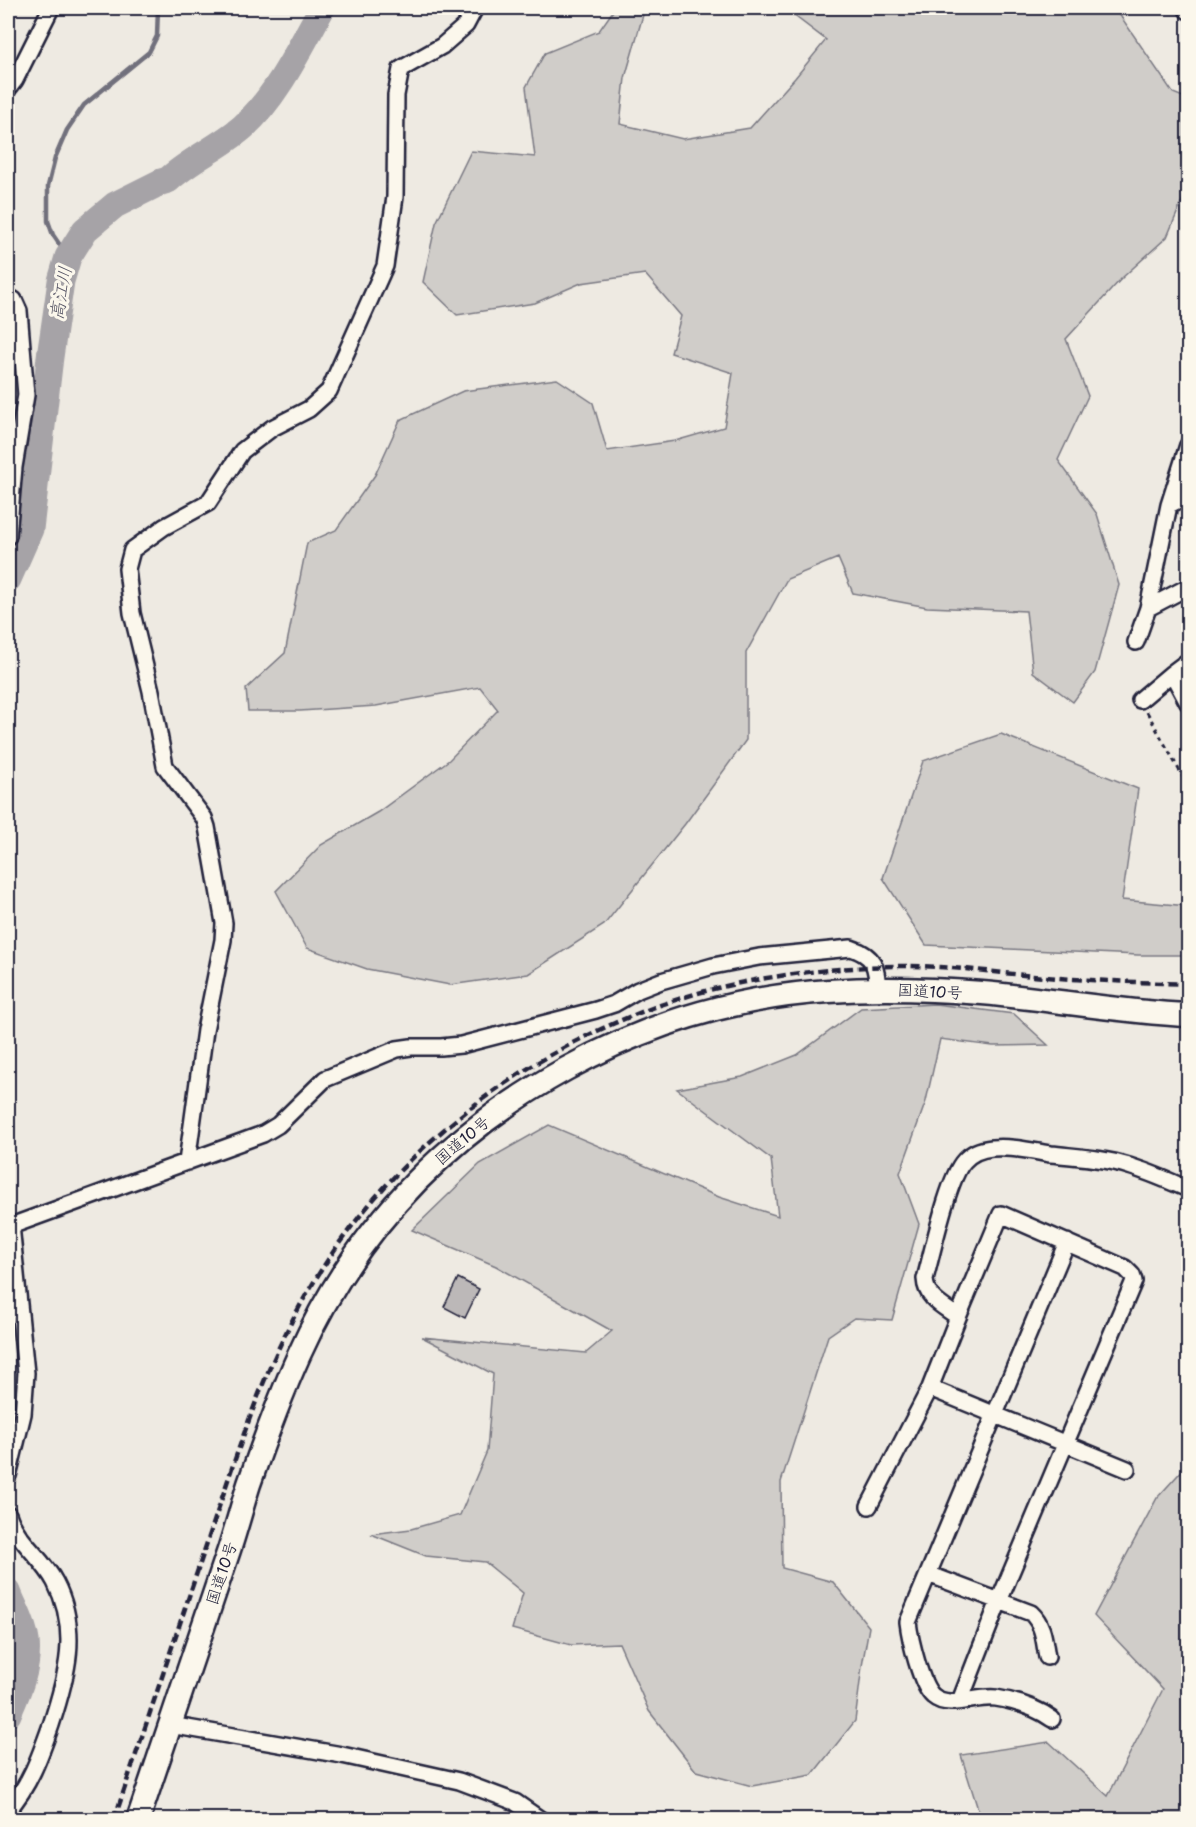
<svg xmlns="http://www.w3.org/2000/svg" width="1196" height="1827" font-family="'Shantell Sans','Klee One',sans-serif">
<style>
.green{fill:#d0cdc9;stroke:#797882;stroke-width:1.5}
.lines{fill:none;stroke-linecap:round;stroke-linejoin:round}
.stream{stroke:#716f7c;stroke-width:4.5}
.river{stroke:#a6a3a7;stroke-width:27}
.building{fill:#bcb8b8;stroke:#22223b;stroke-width:1.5}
.minor-casing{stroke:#22223b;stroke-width:20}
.highway-casing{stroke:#22223b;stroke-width:27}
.path{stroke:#22223b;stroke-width:3;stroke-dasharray:4.5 4.5;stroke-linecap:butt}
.minor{stroke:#fbf7ec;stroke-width:15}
.highway{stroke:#fbf7ec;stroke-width:22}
.rail{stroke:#22223b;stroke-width:4.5;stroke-dasharray:9 4.5;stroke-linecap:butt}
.labels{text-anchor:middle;stroke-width:6;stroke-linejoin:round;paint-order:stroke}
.street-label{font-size:16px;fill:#22223b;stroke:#fbf7ec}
.water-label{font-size:18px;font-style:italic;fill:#575666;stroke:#fbf7ec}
</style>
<rect width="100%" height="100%" fill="#eeeae2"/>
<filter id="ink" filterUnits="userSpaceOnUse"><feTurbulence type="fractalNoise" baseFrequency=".0167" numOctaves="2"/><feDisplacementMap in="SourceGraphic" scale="12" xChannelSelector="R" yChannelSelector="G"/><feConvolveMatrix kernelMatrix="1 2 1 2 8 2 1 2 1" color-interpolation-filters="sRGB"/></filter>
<g filter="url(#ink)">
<!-- green -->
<path class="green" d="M615 8H645L625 78 620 124 683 139 750 128 795 78 826 40 784 8H1115L1173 93 1188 99V187L1167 237 1122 278 1066 339 1088 396 1058 460 1097 514 1119 585 1095 672 1073 702 1033 672 1026 611 927 607 853 593 838 558 787 579 746 653V740L685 824 604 925 528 974 450 985 367 969 307 948 276 891 321 845 378 812 449 760 498 710 480 687 376 706 300 711H248L246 689 285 653 307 543 336 530 375 475 400 420 463 391 557 379 593 403 607 451 675 441 724 427 733 373 671 353 681 316 645 274 581 283 535 303 457 315 423 282 436 223 471 151 535 157 526 87 545 53 599 31Z
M1001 734 1138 789 1122 900 1188 906V955H1138L926 945 883 878 923 761Z
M935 1004 1014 1014 1048 1045 993 1046 940 1039 926 1101 900 1173 919 1224 892 1320 854 1318 828 1336 781 1482 782 1568 833 1582 869 1627 862 1666 855 1721 812 1775 752 1786 696 1771 649 1711 619 1643 571 1645 512 1629 523 1593 485 1562 426 1556 371 1534 411 1529 460 1515 487 1451 493 1374 422 1337 586 1353 612 1331 496 1266 412 1230 480 1164 549 1125 719 1197 778 1216 771 1159 677 1089 742 1077 797 1055 861 1008Z
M1188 1464V1819H981L961 1755 1049 1742 1108 1796 1163 1689 1094 1616 1157 1498Z"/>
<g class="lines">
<!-- stream -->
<path class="stream" d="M68 257 53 235 48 221V186L55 158 67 130 84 105 149 52 157 36 158 8"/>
<!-- river -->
<path class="river" d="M8 579 30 529 50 357 61 281 68 257 85 230 115 205 161 182 168 180C191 159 220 147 243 127 276 98 301 46 322 8
M8 1592C14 1608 24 1624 26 1641 29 1667 18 1691 8 1714"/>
</g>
<!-- building -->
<path class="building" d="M458 1278 479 1289 465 1318 444 1307Z"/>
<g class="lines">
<defs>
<path id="minor" d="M1186 8 1188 11
M8 89 15 80 51 8
M8 297 14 300 19 311 26 395 14 467 8 536
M1169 505 1188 495
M1148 608 1188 587
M1136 642 1148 608 1169 505 1188 445
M1172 673 1188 703
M1140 700 1172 673 1188 661
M187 1162 205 1030 223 940 224 923 207 827 204 818 165 766 151 691 132 613 127 569 132 550 164 527 208 503 242 451 272 428 309 409 329 391 385 266 395 197 396 95 401 69 442 46 466 25 475 8
M8 1227 263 1134 278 1125 325 1079 397 1049 411 1047H441L461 1045 596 1010 614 1004 638 990 661 981 713 966 759 957 851 948C875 956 876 966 878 989
M958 1317C943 1306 926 1299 925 1279 932 1254 948 1178 964 1161 971 1153 981 1149 992 1148 1011 1146 1032 1151 1051 1154 1077 1157 1104 1158 1129 1166 1149 1172 1169 1181 1188 1189
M930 1388 1127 1469
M8 1476 23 1414 26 1373 11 1225
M869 1506 930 1388 958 1317 1001 1214 1125 1268 1132 1275 1134 1281 999 1601 960 1701
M8 1514C17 1542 42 1557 55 1582 80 1630 67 1676 51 1725 40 1756 30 1785 8 1810
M928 1574 1031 1613C1044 1625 1044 1641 1047 1657
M1052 1719C1037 1708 1014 1701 996 1698 977 1695 949 1710 933 1696 921 1686 910 1639 908 1622L1067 1242
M170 1725 342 1755 459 1781 515 1802 541 1820"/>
<path id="highway" d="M138 1820C168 1730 199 1640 229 1550 236 1529 242 1506 249 1484 264 1441 280 1397 299 1355 355 1230 446 1135 566 1069 647 1024 737 997 829 991 880 987 932 989 982 993 1051 999 1120 1012 1188 1015"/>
</defs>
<!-- minor casing -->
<use href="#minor" class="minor-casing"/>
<!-- highway casing -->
<use href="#highway" class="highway-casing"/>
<!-- path -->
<path class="path" d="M1147 712 1188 786"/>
<!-- minor -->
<use href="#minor" class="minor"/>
<!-- highway -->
<use href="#highway" class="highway"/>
<!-- rail -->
<path class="rail" d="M114 1820 232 1468C256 1398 280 1335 320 1272 407 1133 555 1030 713 989 770 975 838 967 897 966 947 965 996 973 1045 977 1093 981 1141 982 1188 984"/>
</g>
</g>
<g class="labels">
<!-- street labels -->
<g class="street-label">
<text transform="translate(930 991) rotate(3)" y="6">国道10号</text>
<text transform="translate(462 1140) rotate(-40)" y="6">国道10号</text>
<text transform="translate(221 1573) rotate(-72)" y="6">国道10号</text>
</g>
<!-- water labels -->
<g class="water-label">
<text transform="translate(61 293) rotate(-80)" y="6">高江川</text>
</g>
</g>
<!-- margin -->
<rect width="1196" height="1827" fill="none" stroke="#fbf7ec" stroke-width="30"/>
<rect x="15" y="15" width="1166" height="1797" fill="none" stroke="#22223b" stroke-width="2" filter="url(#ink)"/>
</svg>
